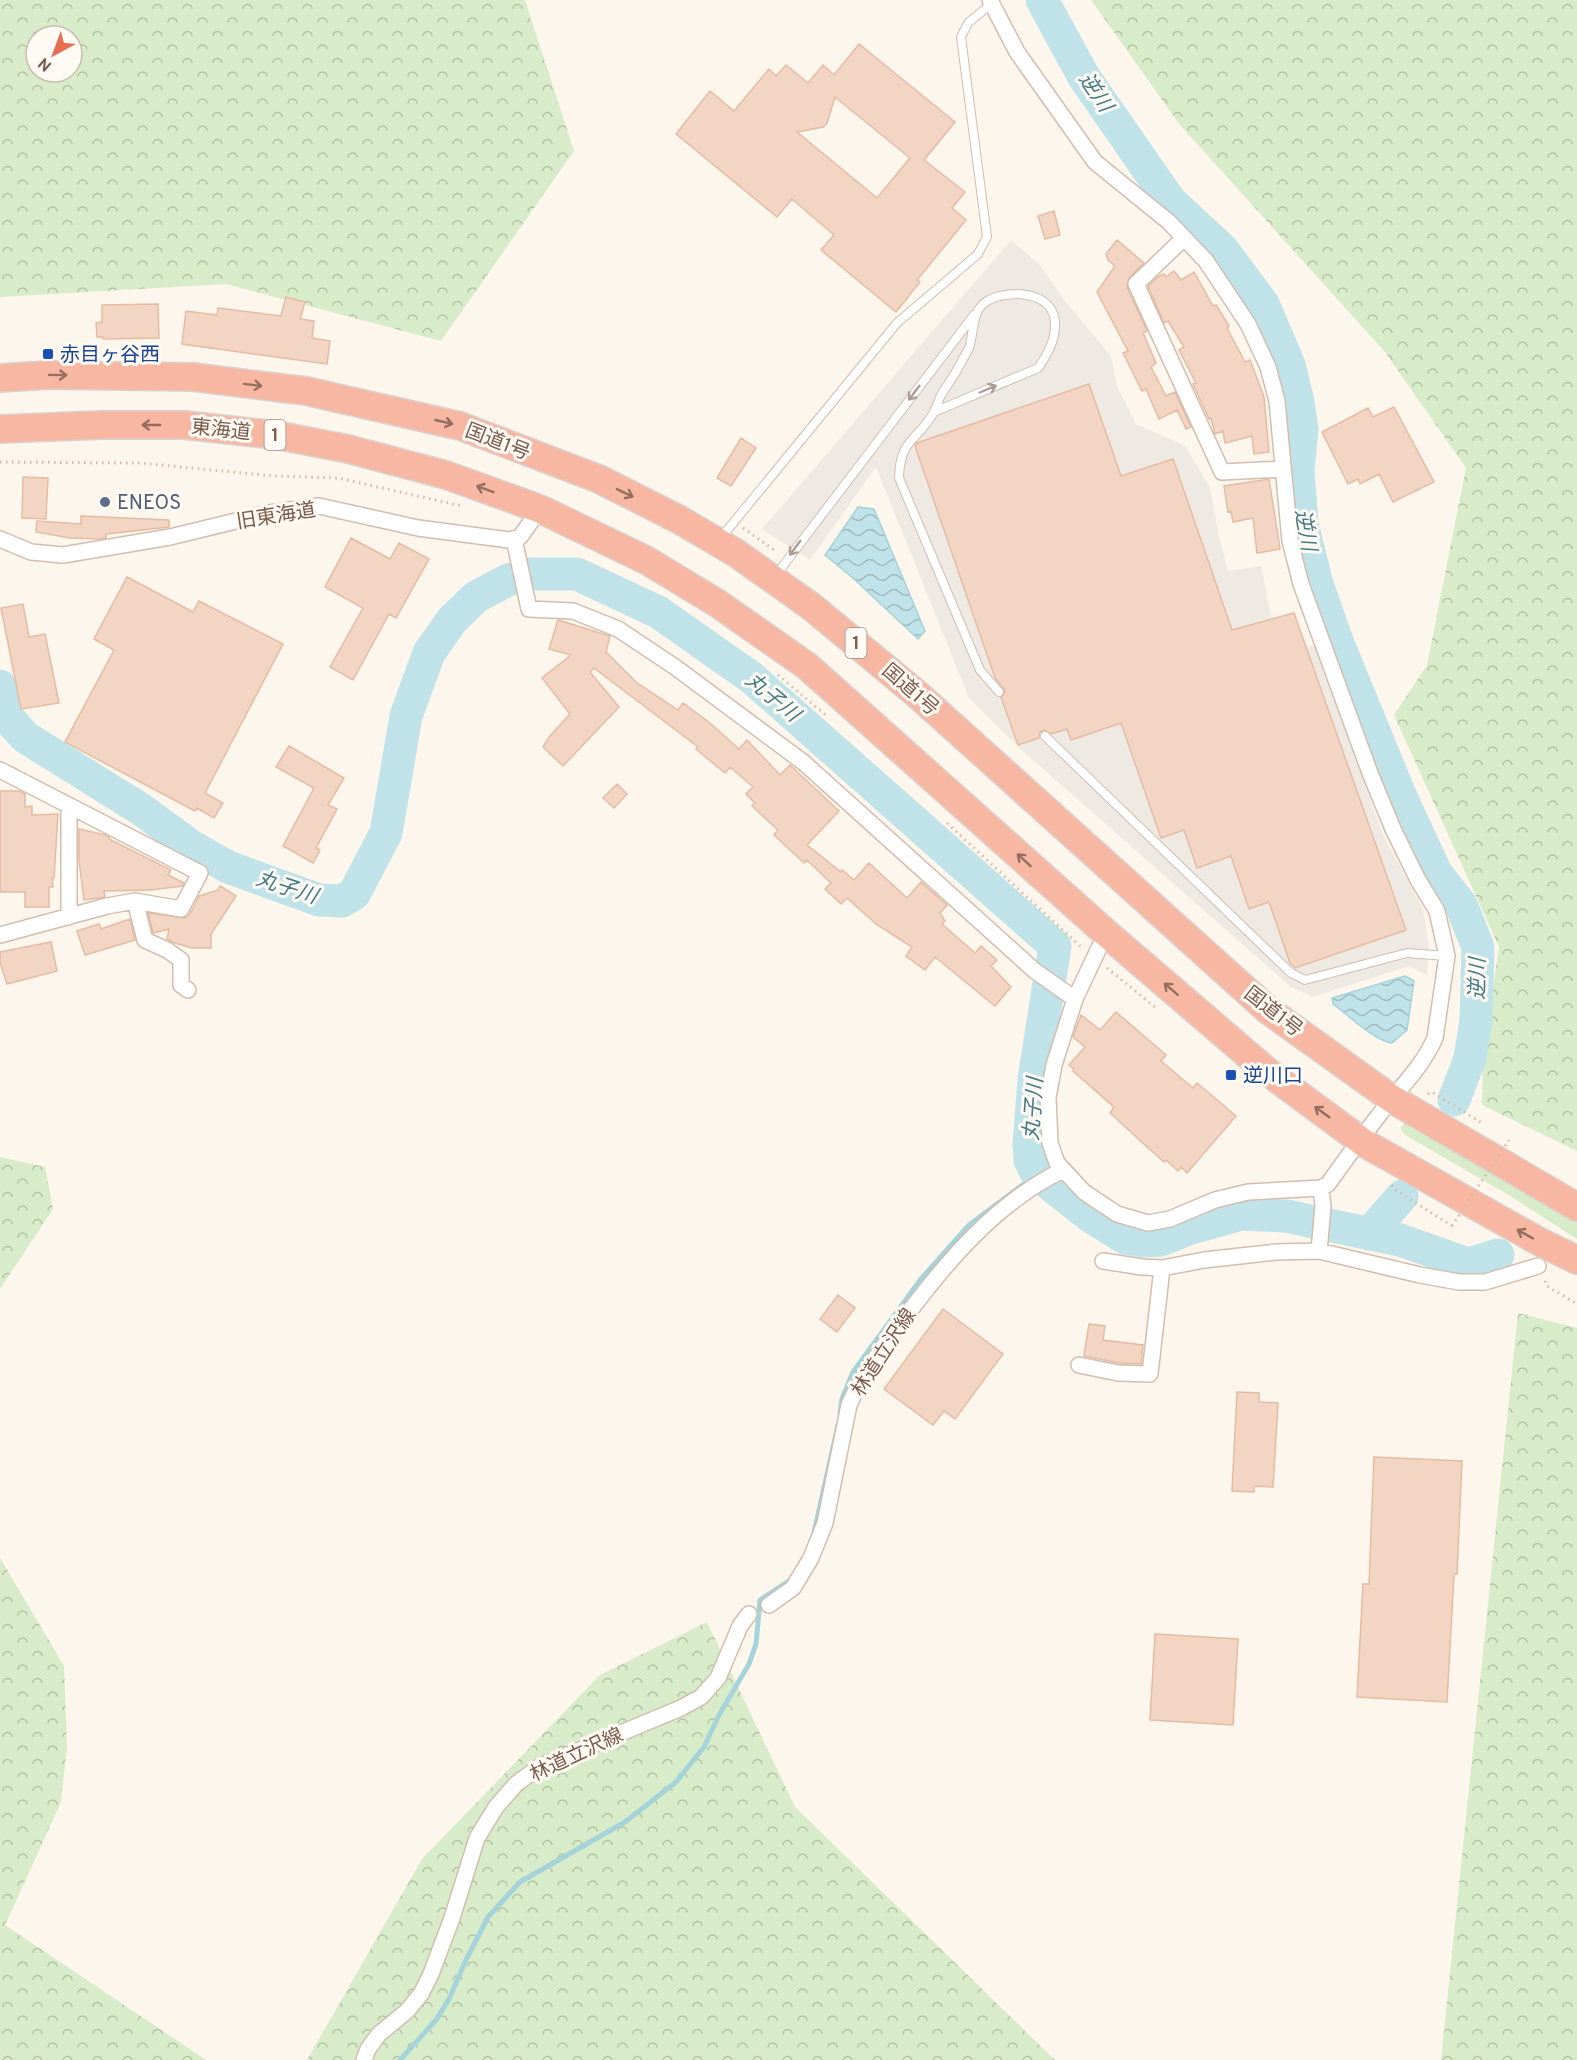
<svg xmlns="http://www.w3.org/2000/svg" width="1577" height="2060" font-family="Overpass,'Noto Sans JP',sans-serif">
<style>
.industrial{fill:#efe9e4}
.green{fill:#d8ecc9}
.forest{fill:url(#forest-crowns);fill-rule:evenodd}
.water{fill:url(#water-waves);stroke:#a5d3da;stroke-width:1.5}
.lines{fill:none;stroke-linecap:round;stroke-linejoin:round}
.stream{stroke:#a5d3da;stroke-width:5}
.river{stroke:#bfe3e8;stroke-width:33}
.building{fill:#f3d5c3;stroke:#e6bba3;stroke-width:1.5;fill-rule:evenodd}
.lane-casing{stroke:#d1beb0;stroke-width:10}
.street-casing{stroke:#d1beb0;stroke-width:18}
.highway-casing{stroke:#dad1cd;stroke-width:30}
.path{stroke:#d9b8a5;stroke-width:3;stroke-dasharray:1.5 4.5;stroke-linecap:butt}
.lane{stroke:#fff;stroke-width:8}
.street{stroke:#fff;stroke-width:15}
.highway{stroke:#f7b7a3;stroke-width:27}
.path-bridge{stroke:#d9b8a5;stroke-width:3;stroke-dasharray:1.5 4.5;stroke-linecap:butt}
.oneway{stroke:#936e5e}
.oneway2{stroke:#af9d94}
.transit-dot{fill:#1a4fb4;stroke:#fffaf3;stroke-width:2}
.service-dot{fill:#5c6f8a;stroke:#fffaf3;stroke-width:2}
.labels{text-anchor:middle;stroke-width:6;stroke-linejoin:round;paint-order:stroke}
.shield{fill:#fffaf3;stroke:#a28b7f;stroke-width:1.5}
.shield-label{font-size:18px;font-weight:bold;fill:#7a5c4d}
.transit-label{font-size:20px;fill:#164399;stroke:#fffaf3;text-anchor:start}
.street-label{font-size:20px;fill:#7a5c4d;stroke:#fffaf3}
.service-label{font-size:20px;fill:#4e5e75;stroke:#fffaf3;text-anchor:start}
.water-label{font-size:21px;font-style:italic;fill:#437c86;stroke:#fffaf3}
</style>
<defs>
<pattern id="forest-crowns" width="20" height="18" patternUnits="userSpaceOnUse" patternTransform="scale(1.5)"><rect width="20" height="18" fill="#d8ecc9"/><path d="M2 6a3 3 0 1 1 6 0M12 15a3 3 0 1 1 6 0" fill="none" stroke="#b4c2a5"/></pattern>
<pattern id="water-waves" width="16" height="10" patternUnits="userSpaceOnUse" patternTransform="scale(1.5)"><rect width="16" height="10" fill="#bfe3e8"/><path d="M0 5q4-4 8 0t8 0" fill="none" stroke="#a0bbbe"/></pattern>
</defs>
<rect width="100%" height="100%" fill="#fdf6ec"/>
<!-- industrial -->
<path class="industrial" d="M1011 240 1039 264 1066 302 1111 356 1117 386 1136 424 1185 446 1210 487 1219 536 1228 571 1261 566 1278 651 1314 645 1383 835 1423 909 1429 947 1427 975 1409 966 1313 997 1291 987 1016 745 969 698 876 467 810 560 762 529Z"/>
<!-- green -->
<path class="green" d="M1406 1122 1577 1221V1239L1507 1194 1405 1135 1401 1130V1127Z"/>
<!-- forest -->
<path class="forest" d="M0 0H525L574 151 441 341 226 284 0 297ZM36 36H72V72H36Z
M1091 0H1577V1151L1482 1105 1483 1054 1499 947 1394 715 1427 665 1466 468 1385 352 1180 125Z
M0 1157 45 1167 53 1209 0 1289Z
M1518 1313 1577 1328V2060H1441Z
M0 1558 64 1666 67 1747 61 1802 5 1925 206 2060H0Z
M707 1622 795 1807 1055 2060H307L422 1859 600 1675Z"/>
<!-- water -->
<path class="water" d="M858 507 874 509 925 631 918 639 853 578 825 555Z
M1405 976 1414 981 1407 1030 1392 1043C1375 1041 1348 1015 1333 1004L1332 998Z"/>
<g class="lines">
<!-- stream -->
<path class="stream" d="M840 1413 842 1399 853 1372 921 1279 969 1225 1037 1174
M814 1533 838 1425
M400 2060 436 2020 449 1999 466 1960 488 1917 520 1882 625 1822 676 1782 704 1747 719 1715 749 1664 756 1644 760 1600 792 1579"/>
<!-- river -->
<path class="river" d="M1042 0 1084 77 1170 201 1222 249 1263 304 1289 365 1298 402 1302 429 1298 471 1302 524 1317 584 1337 641 1400 795 1436 873 1461 905 1478 947 1476 1020 1470 1058 1454 1100
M0 686 5 714 25 737 142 810 191 846 228 867 319 900 342 901 354 894 386 833 406 716 429 653 452 620 476 597 508 580 531 574H577L658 612 752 678 1055 946 1034 1079 1029 1145 1030 1160 1037 1174 1090 1216 1125 1238 1143 1241 1161 1240 1191 1228 1241 1214 1286 1216 1400 1240 1468 1264 1498 1255
M1369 1234 1402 1196"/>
</g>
<!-- building -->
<path class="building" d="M859 44 955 122 924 160 965 192 952 208 966 220 917 280 920 282 896 312 821 250 834 235 792 199 777 217 676 134 710 91 734 111 769 69 776 76 786 65 808 83 823 65 834 75ZM835 97 910 158 877 198 797 132 823 127 827 123Z
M1054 211 1060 235 1045 239 1038 216Z
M1117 240 1144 263 1129 278 1127 287 1147 331 1143 333 1156 363 1151 367 1166 396 1175 392 1191 427 1186 429 1177 410 1159 419 1146 389 1142 391 1123 353 1128 351 1097 292 1115 266 1108 260 1106 254Z
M1174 271 1181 280 1194 272 1213 306 1216 305 1229 326 1227 328 1245 362 1250 360 1264 397 1269 452 1254 454 1252 436 1225 443 1223 431 1215 434 1211 418 1209 419 1193 384 1196 383 1179 350 1184 347 1168 321 1164 323 1148 286 1159 276 1164 274 1166 277Z
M286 297 305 302 300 319 314 321 312 338 330 341 327 364 182 344 186 311 217 315 218 308 281 316Z
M158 304 159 338 103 339V337H97L96 323 102 322V305Z
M1089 384 1121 476 1173 459 1232 630 1294 613 1406 930 1295 968 1290 963 1269 902 1249 909 1231 856 1197 868 1184 830 1161 838 1121 723 1071 740 1067 729 1051 734 1044 730 1040 732 1039 738 1018 745 1001 697 1004 694 1005 690 995 678 915 446 917 443Z
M1394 407 1434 482 1393 502 1379 474 1360 484 1358 479 1348 484 1322 432 1368 408 1373 417Z
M741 438 756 448 731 486 717 478Z
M23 477 48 478 46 519 22 518Z
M1269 479 1280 549 1257 553 1253 518 1233 522 1231 511 1228 512 1224 486Z
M81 516 169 520V527L106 534V538L99 539 70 538 36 532 37 521 81 524Z
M351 538 390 559 399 543 429 559 396 618 389 614 353 680 330 667 363 608 325 587Z
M127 577 193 612 199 601 283 644 205 793 223 803 214 818 197 808 195 811 65 742 114 650 94 639Z
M23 604 29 637 45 634 59 703 21 709 1 608Z
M558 620 610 636 606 652 636 682 678 710 683 703 710 723 739 749 747 740 780 775 790 765 839 811 807 845 841 872 842 870 854 880 869 863 907 898 921 882 947 905 940 913 945 921 942 924 975 953 981 946 997 960 991 966 1011 987 995 1006 935 957 925 970 906 956 912 947 876 924 847 898 841 904 825 889 831 883 807 860 804 863 774 835 778 830 752 806 755 803 746 794 753 787 730 767 725 773 696 749 698 747 594 668 590 672 619 707 563 766 543 747 550 736 570 714 542 678 571 655 549 649Z
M289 746 344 778 328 805 337 809 316 848 320 850 313 863 283 846 314 788 276 767Z
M617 784 627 794 614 808 603 798Z
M0 791H19L25 794V807L32 806V815L58 814 54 878H52L53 887H49V907H25V892H0Z
M79 829 105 835 109 837V839L171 870 168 875 184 883 182 886 151 890 104 891 105 897 84 900 79 861Z
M220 886 236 896 211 934V948H192L175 943 167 939 169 929 153 933 148 913 185 918 190 914 199 896 218 890Z
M130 919 135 940 85 955 77 931 99 924 101 929Z
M51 942 57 971 7 984 0 962V952Z
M1116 1012 1166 1055 1161 1061 1193 1088 1197 1083 1236 1116 1187 1173 1181 1167 1178 1171 1166 1160 1164 1162 1146 1146 1110 1113 1114 1107 1073 1071 1074 1069 1069 1065 1085 1047 1073 1037 1081 1015 1100 1030Z
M838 1295 855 1308 837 1332 820 1319Z
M943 1309 1003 1354 955 1419 944 1411 933 1425 884 1389Z
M1089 1324 1105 1326 1103 1340 1143 1345 1141 1364 1119 1363 1084 1356Z
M1237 1392 1259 1393V1402L1278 1403 1273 1487 1254 1486V1492L1232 1491Z
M1374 1457 1462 1461 1457 1574H1454L1447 1702 1357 1697 1363 1584H1369Z
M1155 1634 1238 1639 1233 1725 1150 1720Z"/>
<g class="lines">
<defs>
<path id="lane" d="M934 412 1038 368C1060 338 1067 298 1020 294 1009 294 998 295 989 300 970 310 975 331 969 348 967 352 964 357 962 361 956 373 948 384 941 395 938 401 937 407 934 412 917 442 900 438 899 478L980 670 999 692
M720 539 897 323 978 254 987 237 961 37 968 23 991 4
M776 575 974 315
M1045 736 1291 973 1305 980 1407 953 1447 956"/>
<path id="street" d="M990 0 1017 52 1095 162 1169 222 1206 261 1248 324 1268 367 1277 401 1290 541 1301 584 1370 773 1393 829 1418 880 1437 911 1447 956 1435 1038C1424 1063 1406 1082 1389 1102 1368 1129 1348 1156 1328 1184L1321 1188 1248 1192 1215 1200 1170 1219 1148 1223 1117 1214 1084 1192 1057 1163 1050 1143 1048 1097 1054 1065 1075 999 1106 933
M1184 238 1136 284 1222 472 1283 469
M0 539 31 552 63 555 170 537 269 513 319 506 418 528 509 540 520 537 540 509
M514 539 529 609 573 611 618 629 675 667 803 762 1035 971 1075 999
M0 770 200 873 181 909 135 901 107 906 0 935
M69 806V917
M135 901 145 940 167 950 181 960V985L188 990
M1319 1251 1323 1206 1321 1188
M1103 1261 1142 1267 1162 1268 1204 1260 1276 1252 1319 1251 1420 1275 1459 1282H1485L1538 1266
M1079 1365 1118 1373 1150 1374 1162 1268
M769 1605 793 1588 811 1558 825 1523 849 1405C862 1374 883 1347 903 1320 946 1262 997 1202 1063 1170
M364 2060 368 2049 379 2034 407 2011 421 1994 431 1974 452 1918 477 1838 496 1807 516 1784 539 1767 681 1708 701 1697 718 1678 740 1626 749 1614"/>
<path id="highway" d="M0 378 47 375 193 377 306 391 460 426 599 479 680 520 736 553 812 607 918 695 1268 1010 1392 1099 1577 1207
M0 429 101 425H184L276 435 348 449 446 475 540 509 646 560 717 603 807 666 1106 933 1268 1072 1364 1143 1540 1242 1577 1260"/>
</defs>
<!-- lane casing -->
<use href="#lane" class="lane-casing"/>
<!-- street casing -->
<use href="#street" class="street-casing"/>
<!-- highway casing -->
<use href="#highway" class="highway-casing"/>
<!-- path -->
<path class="path" d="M0 462 140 463 273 476 338 478 462 506
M743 528 777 552
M778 675 828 717
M947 823 1081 947
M1107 968 1155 1007
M1428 1094 1432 1092 1482 1123
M1392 1185 1394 1189 1452 1226
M1545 1281 1547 1286 1577 1304"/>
<!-- lane -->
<use href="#lane" class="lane"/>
<!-- street -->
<use href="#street" class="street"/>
<!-- highway -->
<use href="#highway" class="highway"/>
<!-- path-bridge -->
<path class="path-bridge" d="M1452 1226 1509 1140"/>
</g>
<!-- one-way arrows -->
<defs><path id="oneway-shaft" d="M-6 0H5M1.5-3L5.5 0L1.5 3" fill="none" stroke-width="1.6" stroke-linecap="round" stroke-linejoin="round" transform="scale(1.5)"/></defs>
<g class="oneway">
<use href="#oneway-shaft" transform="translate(58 375) rotate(1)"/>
<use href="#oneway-shaft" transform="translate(253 385) rotate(7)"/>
<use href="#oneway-shaft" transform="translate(444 422) rotate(13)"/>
<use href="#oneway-shaft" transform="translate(151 425) rotate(-180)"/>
<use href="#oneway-shaft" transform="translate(485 489) rotate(-160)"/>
<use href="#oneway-shaft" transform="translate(625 493) rotate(26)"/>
<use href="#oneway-shaft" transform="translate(1024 860) rotate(-138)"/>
<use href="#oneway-shaft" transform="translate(1171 989) rotate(-139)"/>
<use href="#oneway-shaft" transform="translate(1322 1112) rotate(-144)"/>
<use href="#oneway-shaft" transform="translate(1525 1234) rotate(-151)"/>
</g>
<g class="oneway2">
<use href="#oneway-shaft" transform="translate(988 389) rotate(-23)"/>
<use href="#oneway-shaft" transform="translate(914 393) rotate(127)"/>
<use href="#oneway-shaft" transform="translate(795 548) rotate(126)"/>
</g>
<!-- markers -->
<g class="transit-dot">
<rect x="42" y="348" width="12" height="12" rx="3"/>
<rect x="1225" y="1069" width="12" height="12" rx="3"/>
</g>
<circle class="service-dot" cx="105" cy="502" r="6"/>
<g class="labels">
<!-- shield labels -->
<g class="shield">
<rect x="264.5" y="420" width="21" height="30" rx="4.5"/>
<rect x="845.5" y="628" width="21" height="30" rx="4.5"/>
</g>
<g class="shield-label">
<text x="275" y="441">1</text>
<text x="856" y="649">1</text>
</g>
<!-- transit labels -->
<g class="transit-label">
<text x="60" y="361">赤目ヶ谷西</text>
<text x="1243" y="1082">逆川口</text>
</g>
<!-- street labels -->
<g class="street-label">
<text transform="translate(221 429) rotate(6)" y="7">東海道</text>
<text transform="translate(498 441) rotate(21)" y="7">国道1号</text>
<text transform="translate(276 515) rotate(-9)" y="7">旧東海道</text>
<text transform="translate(911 689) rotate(41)" y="7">国道1号</text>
<text transform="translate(1274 1011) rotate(38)" y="7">国道1号</text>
<text transform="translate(883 1352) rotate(-57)" y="7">林道立沢線</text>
<text transform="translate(576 1754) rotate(-25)" y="7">林道立沢線</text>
</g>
<!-- service labels -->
<g class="service-label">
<text x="117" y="509">ENEOS</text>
</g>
<!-- water labels -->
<g class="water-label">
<text transform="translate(1096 92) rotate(56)" y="7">逆川</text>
<text transform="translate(1306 530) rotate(80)" y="7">逆川</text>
<text transform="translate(773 697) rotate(40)" y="7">丸子川</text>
<text transform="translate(287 887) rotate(18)" y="7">丸子川</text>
<text transform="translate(1477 979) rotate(-89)" y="7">逆川</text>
<text transform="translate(1033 1109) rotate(-86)" y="7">丸子川</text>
</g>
</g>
<!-- north arrow -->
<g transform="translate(54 54) rotate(221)"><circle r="28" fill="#fffaf3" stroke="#cabbb1" stroke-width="1.5"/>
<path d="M0-4.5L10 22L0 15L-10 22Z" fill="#e76f51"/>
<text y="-9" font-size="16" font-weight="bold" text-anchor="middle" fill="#7a5c4d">N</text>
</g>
</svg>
